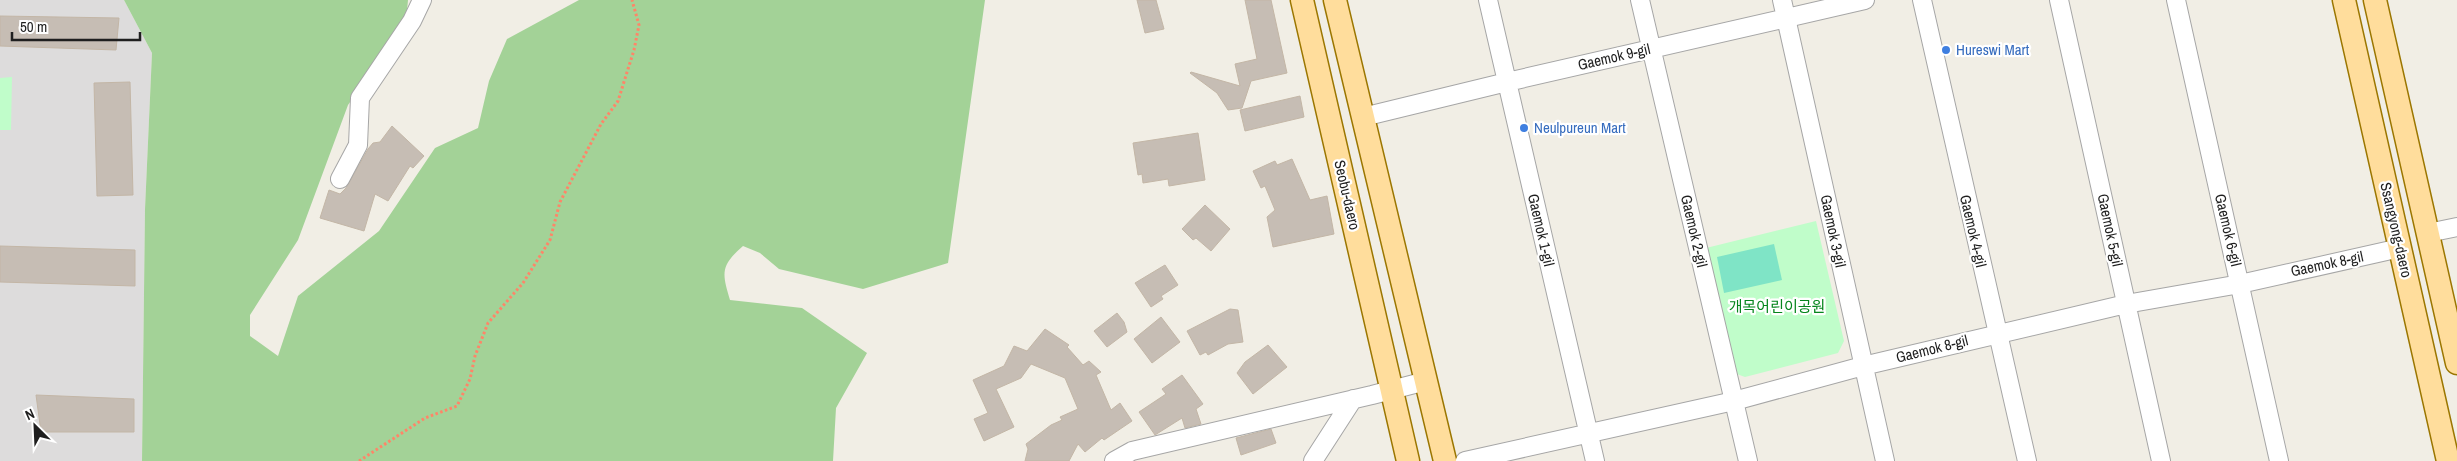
<svg xmlns="http://www.w3.org/2000/svg" width="2457" height="461" font-family="'Archivo Narrow','Noto Sans KR',sans-serif">
<style>
.residential{fill:#dddcdc}
.forest{fill:#a3d297}
.park{fill:#c0fdca}
.pitch{fill:#7fe4c6}
.building{fill:#c6bdb4;stroke:#c3b6a6}
.lines{fill:none;stroke-linecap:round;stroke-linejoin:round}
.minor-casing{stroke:#a6a6a6;stroke-width:20}
.major-casing{stroke:#9b7600;stroke-width:25}
.path{stroke:#ff8568;stroke-width:3;stroke-dasharray:2.5 2.5;stroke-linecap:butt}
.minor{stroke:#fff;stroke-width:18}
.major{stroke:#ffdd9c;stroke-width:22}
.shop-dot{fill:#3f7fe0;stroke:#fff;stroke-width:2}
.labels{text-anchor:middle;stroke-width:4.5;stroke-linejoin:round;paint-order:stroke}
.shop-label{font-size:15px;fill:#366cbe;stroke:#fff;text-anchor:start}
.street-label{font-size:15px;fill:#1f1f1f;stroke:#fff}
.park-label{font-size:15px;fill:#05851c;stroke:#fff}
</style>
<rect width="100%" height="100%" fill="#f1eee5"/>
<!-- residential -->
<path class="residential" d="M0 0H124L152 53 145 209 142 461H0Z"/>
<!-- forest -->
<path class="forest" d="M124 0H408L406 21 348 105 298 240 250 315V336L278 356 298 296 379 231 435 148 478 128 489 81 507 39 579 0H985L948 263 863 289 779 269 760 253 743 246C720 266 722 273 730 300L802 308 867 353 836 408 833 461H142L145 209 152 53Z"/>
<!-- park -->
<path class="park" d="M12 77 11 130H0V78Z
M1816 221 1844 341 1838 353 1745 377 1734 373 1706 248Z"/>
<!-- pitch -->
<path class="pitch" d="M1774 244 1782 280 1724 293 1717 257Z"/>
<!-- building -->
<path class="building" d="M1137 0H1156L1164 29 1145 33Z
M1245 0H1271L1287 73 1251 81 1242 108 1228 110 1217 93 1190 73 1191 72 1240 86 1235 64 1257 59Z
M0 16 119 18 116 50 0 46Z
M130 82 133 195 97 196 94 83Z
M1300 96 1304 117 1245 131 1240 110Z
M392 126 424 156 413 168 410 166 388 201 375 194 364 231 320 218 329 190 340 194 346 188 368 149 373 143 380 142Z
M1198 133 1205 180 1169 186 1168 179 1143 183 1142 174 1138 175 1133 143Z
M1292 159 1310 200 1327 196 1334 234 1273 247 1267 217 1275 210 1265 186 1261 188 1253 171 1275 161 1277 165Z
M1205 205 1230 229 1211 251 1196 238 1193 240 1182 229Z
M0 246 135 250V286L0 282Z
M1165 265 1178 285 1161 296 1163 299 1151 307 1135 283Z
M1230 309 1238 310 1243 342 1228 344 1208 355 1206 352 1200 355 1187 331Z
M1117 313 1124 322 1127 332 1107 347 1094 331Z
M1161 317 1180 342 1152 363 1134 339Z
M1045 329 1069 345 1067 347 1083 365 1089 361 1101 372 1096 375 1111 410 1120 403 1132 421 1104 440 1102 438 1085 452 1078 444 1069 461H1025L1028 449 1026 444 1051 425 1062 420 1060 417 1078 409 1065 378 1031 364 1021 378 996 389 1014 427 984 441 974 419 988 413 973 380 1004 366 1014 346 1027 351Z
M1268 345 1287 367 1253 394 1237 373 1245 362Z
M1182 375 1203 404 1196 409 1201 424 1185 428 1182 418 1155 435 1139 412 1166 394 1162 389Z
M36 395 134 399V432H41Z
M1271 429 1276 443 1241 455 1236 438Z"/>
<g class="lines">
<defs>
<path id="minor" d="M1488 0 1595 461
M1640 0 1748 461
M1782 0 1885 461
M1922 0 2027 461
M2059 0 2161 461
M2176 0 2279 461
M1363 117 1507 82 1865 0
M340 179 358 145 360 98 412 21 422 0
M2428 233 2457 227
M1114 461 1132 451 1372 395 1426 381
M1313 461 1353 399
M1465 461 1734 401 1863 366 2126 304 2240 284 2400 248"/>
<path id="major" d="M1302 0 1408 461
M1335 0 1445 461
M2344 0 2448 461
M2375 0 2457 363"/>
</defs>
<!-- minor casing -->
<use href="#minor" class="minor-casing"/>
<!-- major casing -->
<use href="#major" class="major-casing"/>
<!-- path -->
<path class="path" d="M359 461 425 418 457 406 470 379 475 356 488 323 523 283 550 240 560 202 601 124 618 101 634 50 639 25 632 0"/>
<!-- minor -->
<use href="#minor" class="minor"/>
<!-- major -->
<use href="#major" class="major"/>
</g>
<!-- markers -->
<g class="shop-dot">
<circle cx="1946" cy="50" r="5"/>
<circle cx="1524" cy="128" r="5"/>
</g>
<g class="labels">
<!-- shop labels -->
<g class="shop-label">
<text x="1956" y="55">Hureswi Mart</text>
<text x="1534" y="133">Neulpureun Mart</text>
</g>
<!-- street labels -->
<g class="street-label">
<text transform="translate(1614 57) rotate(-13)" y="5">Gaemok 9-gil</text>
<text transform="translate(1347 195) rotate(77)" y="5">Seobu-daero</text>
<text transform="translate(1541 230) rotate(77)" y="5">Gaemok 1-gil</text>
<text transform="translate(2110 230) rotate(78)" y="5">Gaemok 5-gil</text>
<text transform="translate(2228 230) rotate(77)" y="5">Gaemok 6-gil</text>
<text transform="translate(2396 230) rotate(77)" y="5">Ssangyong-daero</text>
<text transform="translate(1694 231) rotate(77)" y="5">Gaemok 2-gil</text>
<text transform="translate(1833 231) rotate(78)" y="5">Gaemok 3-gil</text>
<text transform="translate(1973 231) rotate(77)" y="5">Gaemok 4-gil</text>
<text transform="translate(2327 264) rotate(-12)" y="5">Gaemok 8-gil</text>
<text transform="translate(1932 349) rotate(-14)" y="5">Gaemok 8-gil</text>
</g>
<!-- park labels -->
<g class="park-label">
<text x="1777" y="312">개목어린이공원</text>
</g>
</g>
<!-- north arrow -->
<g transform="translate(35 426) rotate(336)" stroke="#ffffff" stroke-width="4" paint-order="stroke">
<path d="M0-4L9 19L0 12L-9 19Z" fill="#1f1f1f"/>
<text y="-8" font-size="14" font-weight="bold" text-anchor="middle" fill="#1f1f1f">N</text>
</g>
<!-- scale -->
<path d="M12 32v8h128v-8" fill="none" stroke="#1f1f1f" stroke-width="2.5"/>
<text x="20" y="32" font-size="15" fill="#1f1f1f" stroke="#ffffff" stroke-width="4" paint-order="stroke">50 m</text>
</svg>
